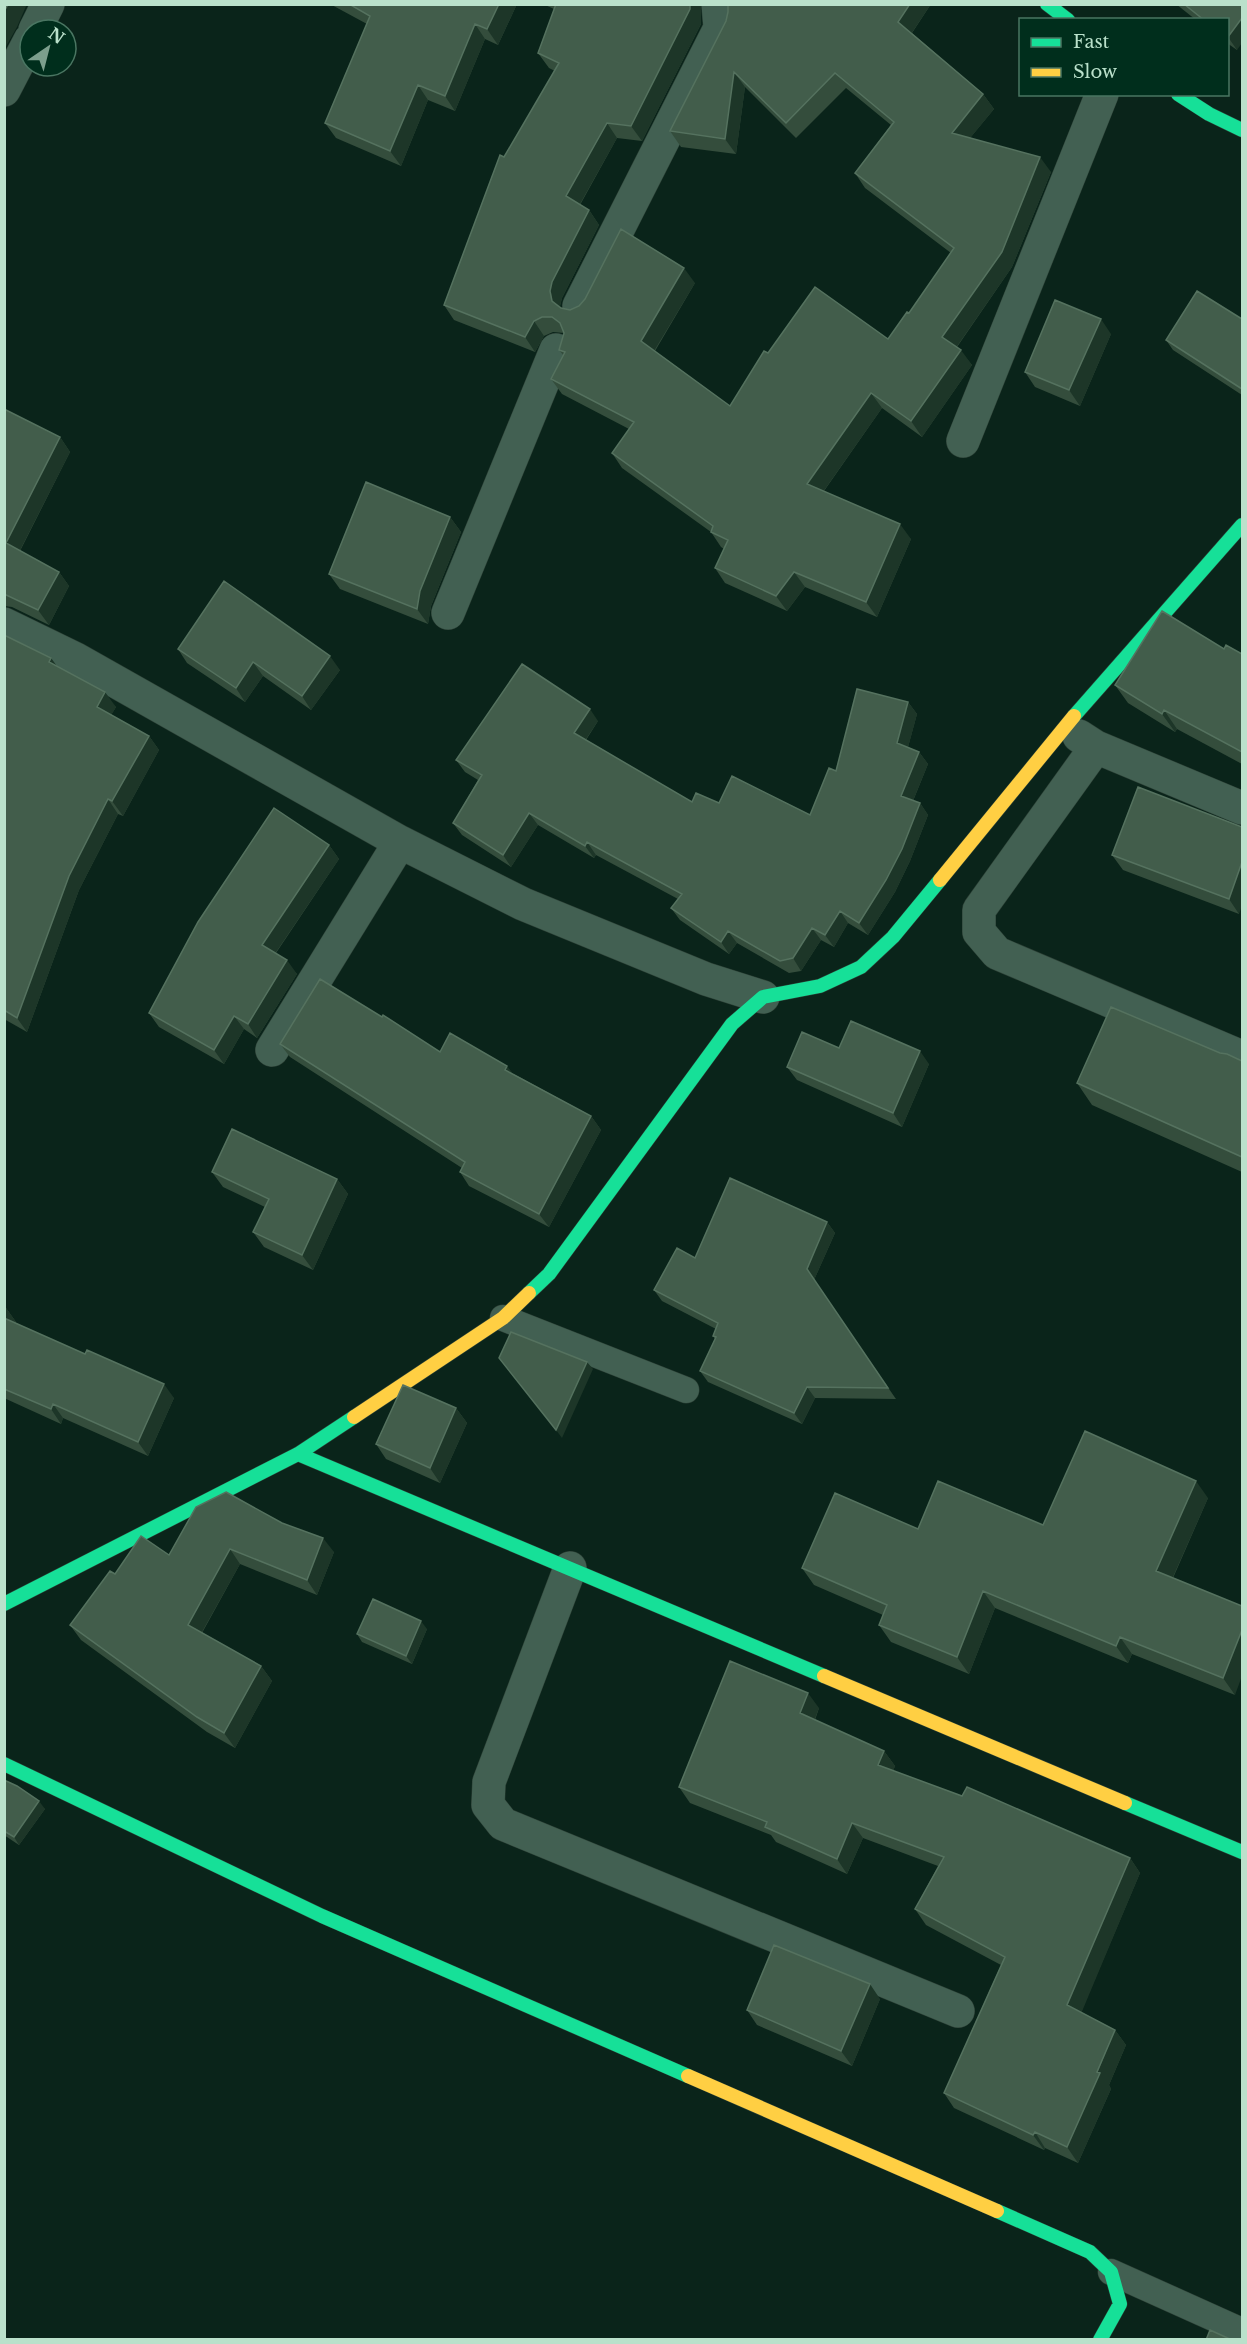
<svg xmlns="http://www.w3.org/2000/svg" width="1247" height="2344" font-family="'Libre Baskerville',serif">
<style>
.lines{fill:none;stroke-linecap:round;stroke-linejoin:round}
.lane-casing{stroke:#2c4036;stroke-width:27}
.street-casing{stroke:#2c4036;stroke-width:34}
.fast-casing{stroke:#2c4036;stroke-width:15}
.slow-casing{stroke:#2c4036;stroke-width:15}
.lane{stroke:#426052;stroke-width:26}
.street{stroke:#426052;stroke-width:33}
.fast{stroke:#16e098;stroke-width:14}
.slow{stroke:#ffcf43;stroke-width:14}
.wall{fill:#344d3c}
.shaded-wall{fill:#1d3628}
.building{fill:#425d4b;stroke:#55725f;stroke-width:1.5}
</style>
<rect width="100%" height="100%" fill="#0a241a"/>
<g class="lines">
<defs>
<path id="lane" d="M503 1318 686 1390
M1111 2272 1242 2331"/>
<path id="street" d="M35 30 48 4
M4 90 30 40
M579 306 720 28 718 4
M963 441 1102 94
M448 613 556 350
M4 624 76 659 400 842 523 904 706 979 763 997
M1079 736 1096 747 1242 808
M1096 747 979 910V932L997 953 1242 1057
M272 1050 400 842
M570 1568 489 1782 488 1805 503 1824 958 2011"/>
<path id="fast" d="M1047 4 1068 20
M1178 94 1209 114 1242 130
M1074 716 1242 525
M529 1293 549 1274 732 1024 763 997 820 986 861 967 893 937 940 880
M298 1454 824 1676
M4 1604 298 1454 354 1417
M4 1764 322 1916 688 2076
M1125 1803 1242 1852
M997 2211 1090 2252 1111 2272 1120 2304 1100 2340"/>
<path id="slow" d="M940 880 1074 716
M354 1417 503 1318 529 1293
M824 1676 1125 1803
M688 2076 997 2211"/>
</defs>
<!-- lane casing -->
<use href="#lane" class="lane-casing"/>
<!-- street casing -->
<use href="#street" class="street-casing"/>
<!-- fast casing -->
<use href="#fast" class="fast-casing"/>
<!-- slow casing -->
<use href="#slow" class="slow-casing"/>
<!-- lane -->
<use href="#lane" class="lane"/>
<!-- street -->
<use href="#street" class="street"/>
<!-- fast -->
<use href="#fast" class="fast"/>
<!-- slow -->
<use href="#slow" class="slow"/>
</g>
<!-- wall -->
<path class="wall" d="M330 4H517L498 45 485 39 455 111 428 100 401 166 336 138 325 123 367 24Z
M543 4H701V24L642 141 617 138 580 205 589 210 599 225 562 298 560 306 561 308 570 310 695 283 655 351 730 406 768 353 888 339 909 313 951 253 865 188 855 173 891 125 846 88 796 138 745 87 736 154 681 147 670 131 726 21 728 12V4H931L912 33 983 94 994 109 970 138 1051 172 1012 267 957 347 972 365 922 437 882 408 824 491 911 539 877 617 805 587 787 611 725 583 715 568 724 549 721 547 711 532 622 468 612 453 629 429 562 394 551 379 564 356 559 350 564 333 553 332 544 336 535 352 454 320 444 305 504 157 555 71 549 68 538 53 554 9Z
M1176 4H1242L1237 50 1227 43V20H1196Z
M1242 319V395L1173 350 1166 340Z
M1111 334 1080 406 1035 387 1025 372Z
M4 409 60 437 70 452 20 551 59 572 69 586 49 625 12 607 4 606Z
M450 517 461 532 431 606 428 624 340 589 329 574Z
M4 635 51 658 56 665 116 707 111 715 149 736 159 750 123 816 118 814 79 890 27 1032 4 1019Z
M178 649 340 670 311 710 263 676 245 702 187 663Z
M1224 649 1242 654V764L1177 729 1175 732 1128 703 1115 685Z
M908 702 917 714 908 747 919 752 928 764 913 801 920 803 928 815 910 861 895 892 868 935 848 923 834 947 821 940 801 971 789 973 737 943 729 954 680 920 671 908 678 899 596 855 594 858 538 825 511 867 462 835 453 823 478 780 465 772 456 760 598 721 586 740 692 802 719 803 810 815 836 771Z
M1242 827 1239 914 1123 870 1112 855Z
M329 845 339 859 276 953 297 974 257 1038 244 1029 224 1064 159 1027 149 1013Z
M382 1017 440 1052 514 1074 591 1116 601 1130 549 1227 469 1186 460 1172 462 1168 290 1057 280 1044Z
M839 1048 929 1064 902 1127 797 1080 787 1067Z
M1220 1053 1242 1061V1172L1092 1105 1077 1083Z
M212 1172 337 1179 348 1194 313 1270 264 1247 253 1232 265 1207 223 1187Z
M827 1222 835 1233 814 1280 896 1399 815 1398 802 1424 708 1382 700 1371 715 1339 713 1336 716 1329 662 1301 654 1290 695 1258Z
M4 1307 6 1308 16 1322V1323L174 1398 148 1456 63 1418 61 1424 4 1398Z
M456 1408 467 1423 440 1483 386 1459 376 1444Z
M1208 1498 1173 1578 1235 1695 1132 1654 1128 1663 995 1608 969 1674 891 1642 879 1625 883 1615 814 1585 802 1568 1043 1525Z
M196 1507 334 1552 317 1595 240 1564 202 1633 261 1666 272 1681 235 1748 207 1732 81 1640 70 1625 115 1574 169 1555Z
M427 1629 412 1664 362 1642 357 1634Z
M819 1708 815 1720 884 1751 895 1766 893 1771 1130 1858 1140 1873 1081 2012 1115 2030 1126 2045 1109 2085 1111 2089 1078 2163 1045 2148 1044 2150 954 2108 944 2093 1001 1965 926 1925 915 1909 938 1866 863 1838 847 1874 776 1842 771 1835 690 1803 679 1787Z
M4 1780 45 1809 19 1845 4 1835Z
M880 1999 852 2066 757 2025 747 2010Z"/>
<!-- shaded-wall -->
<path class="shaded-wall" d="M8 4H27L17 27 4 50V12Z
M499 4H517L498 45 487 29Z
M690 4H701V24L642 141 631 126Z
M910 4H931L909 37 898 22Z
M1242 18V43L1237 50 1228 37Z
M475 24 485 39 455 111 445 96Z
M734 72 745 87 736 154 725 139Z
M418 85 428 100 401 166 390 151Z
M983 94 994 109 962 148 952 133Z
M607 123 617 138 576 211 566 196Z
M1040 157 1051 172 1012 267 953 352 942 337Z
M589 210 599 225 562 298 560 306 563 316 552 301 550 291 552 282Z
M684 268 695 283 651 356 641 341Z
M1101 319 1111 334 1080 406 1069 390Z
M534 321 544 336 535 352 525 337Z
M961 350 972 365 922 437 911 421Z
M871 393 882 408 818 499 807 484Z
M60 437 70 452 16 558 6 543Z
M450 517 461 532 431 606 428 624 417 609 420 591Z
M900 524 911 539 877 617 866 602Z
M59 572 69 586 49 625 38 610Z
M794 572 805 587 787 611 776 596Z
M330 656 340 670 311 710 302 696Z
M51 658 61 672 49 662Z
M253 662 263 676 245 702 236 688Z
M105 692 116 707 107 722 97 707Z
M908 702 917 714 906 755 897 743Z
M590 709 598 721 582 745 574 733Z
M1164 710 1177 729 1175 732 1162 714Z
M149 736 159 750 123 816 112 801Z
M919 752 928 764 910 808 901 796Z
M108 799 118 814 79 890 27 1032 17 1018 69 876Z
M920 803 928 815 910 861 895 892 868 935 859 923Z
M529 813 538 825 511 867 503 855Z
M587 842 596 855 594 858 585 846Z
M329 845 339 859 272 958 262 945Z
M1242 862V906L1239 914 1229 899Z
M840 911 848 923 834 947 825 935Z
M812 928 821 940 801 971 793 958Z
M728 931 737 943 729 954 721 942Z
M287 960 297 974 257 1038 248 1024Z
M234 1016 244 1029 224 1064 214 1050Z
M920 1051 929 1064 902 1127 893 1113Z
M507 1066 517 1079 505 1070Z
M591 1116 601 1130 549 1227 539 1214Z
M337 1179 348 1194 313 1270 302 1255Z
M827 1222 835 1233 814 1280 896 1399 807 1269Z
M6 1308 16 1322 13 1331 4 1320V1313Z
M587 1362 593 1369 562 1438 556 1430Z
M164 1384 174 1398 148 1456 138 1442Z
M807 1387 815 1398 802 1424 794 1413Z
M53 1404 63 1418 61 1424 51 1409Z
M456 1408 467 1423 440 1483 430 1468Z
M1196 1481 1208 1498 1168 1588 1156 1571Z
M323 1538 334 1552 317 1595 307 1580Z
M230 1549 240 1564 198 1639 188 1625Z
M983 1591 995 1608 969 1674 957 1657Z
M421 1621 427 1629 412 1664 406 1656Z
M1242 1630V1676L1235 1695 1223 1678Z
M1120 1637 1132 1654 1128 1663 1116 1646Z
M261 1666 272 1681 235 1748 224 1733Z
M808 1693 819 1708 811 1729 800 1713Z
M884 1751 895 1766 889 1781 878 1765Z
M39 1801 45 1809 19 1845 14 1837Z
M852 1823 863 1838 847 1874 837 1859Z
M1130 1858 1140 1873 1078 2021 1067 2005Z
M870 1984 880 1999 852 2066 841 2051Z
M1115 2030 1126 2045 1109 2085 1111 2089 1078 2163 1067 2147Z
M1035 2132 1045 2148 1044 2150 1033 2135Z"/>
<!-- building -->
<path class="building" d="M4 4H8L4 12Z
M349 4H499L487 29 475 24 445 96 418 85 390 151 325 123 370 16Z
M556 4H690V9L631 126 607 123 566 196 589 210 552 282 550 291 552 301 561 308 570 310 579 306 585 299 621 229 684 268 641 341 730 406 764 351 768 353 815 287 888 339 907 312 909 313 954 248 855 173 894 122 835 73 786 123 734 72 725 139 670 131 726 21 728 12V4H910L898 22 983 94 952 133 1040 157 1002 252 942 337 961 350 911 421 871 393 807 484 900 524 866 602 794 572 776 596 715 568 728 540 711 532 713 526 612 453 634 422 551 379 565 352 559 350 564 333 560 323 552 317H542L534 321 525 337 444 305 500 155 504 157 559 63 538 53Z
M1184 4H1242V18L1228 37 1227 20H1204Z
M1197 291 1242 319V389L1166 340Z
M1055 300 1101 319 1069 390 1025 372Z
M4 409 60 437 6 543 59 572 38 610 4 594Z
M366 482 450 517 420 591 417 609 329 574Z
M224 581 330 656 302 696 253 662 236 688 178 649Z
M1162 611 1224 649 1226 645 1242 654V752L1164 710 1162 714 1115 685Z
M4 635 51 658 49 662 105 692 97 707 149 736 112 801 108 799 69 876 17 1018 4 1010Z
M522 664 590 709 574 733 692 802 696 793 719 803 732 776 810 815 829 768 836 771 857 689 908 702 897 743 919 752 901 796 920 803 902 849 886 880 859 923 840 911 825 935 812 928 793 958 780 961 728 931 721 942 671 908 682 894 587 842 585 846 529 813 503 855 453 823 482 775 456 760Z
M1138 787 1242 827V862L1229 899 1112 855Z
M274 808 329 845 262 945 287 960 248 1024 234 1016 214 1050 149 1013 198 922Z
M320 979 382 1017 383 1015 440 1052 450 1033 507 1066 505 1070 591 1116 539 1214 460 1172 465 1162 280 1044Z
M1111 1007 1220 1053 1227 1054 1242 1061V1157L1077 1083Z
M851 1021 920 1051 893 1113 787 1067 802 1032 839 1048Z
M232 1129 337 1179 302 1255 253 1232 269 1199 212 1172Z
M730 1178 827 1222 807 1269 888 1388 807 1387 794 1413 700 1371 716 1337 713 1336 718 1323 654 1290 677 1248 695 1258Z
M4 1318 85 1354 87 1350 164 1384 138 1442 53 1404 51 1409 4 1389Z
M511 1332 587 1362 556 1430 499 1358Z
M403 1385 456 1408 430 1468 376 1444Z
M1085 1431 1196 1481 1156 1571 1242 1606V1630L1223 1678 1120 1637 1116 1646 983 1591 957 1657 879 1625 887 1605 802 1568 835 1493 918 1529 938 1481 1043 1525Z
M226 1492 282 1523 323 1538 307 1580 230 1549 188 1625 261 1666 224 1733 197 1717 70 1625 110 1571 115 1574 141 1536 169 1555 196 1507Z
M373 1599 421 1621 406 1656 357 1634Z
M730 1661 808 1693 800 1713 884 1751 878 1765 962 1796 967 1787 1130 1858 1067 2005 1115 2030 1097 2072 1100 2073 1067 2147 1035 2132 1033 2135 944 2093 1005 1957 915 1909 944 1857 852 1823 837 1859 765 1827 767 1822 679 1787Z
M4 1780 17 1786 39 1801 14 1837 4 1831Z
M774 1945 870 1984 841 2051 747 2010Z
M1210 2330 1232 2340H1206Z"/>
<!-- border -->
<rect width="1247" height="2344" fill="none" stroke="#bae1cb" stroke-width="12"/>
<!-- legend -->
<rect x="1019" y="18" width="210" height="78" fill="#002e1c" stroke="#4a7662" stroke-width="1.5"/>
<rect x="1031" y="38" width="30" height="9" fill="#16e098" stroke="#4a7662" stroke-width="1.5"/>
<text x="1073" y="48" font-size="18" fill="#bae1cb">Fast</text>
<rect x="1031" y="68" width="30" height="9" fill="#ffcf43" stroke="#4a7662" stroke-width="1.5"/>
<text x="1073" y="78" font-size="18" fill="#bae1cb">Slow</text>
<!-- north arrow -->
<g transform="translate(48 48) rotate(35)"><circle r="28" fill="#002e1c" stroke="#4a7662" stroke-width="1.5"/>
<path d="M0-4.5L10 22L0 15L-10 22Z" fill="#7c9f8d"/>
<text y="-9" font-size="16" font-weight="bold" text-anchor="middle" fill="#bae1cb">N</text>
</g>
</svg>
